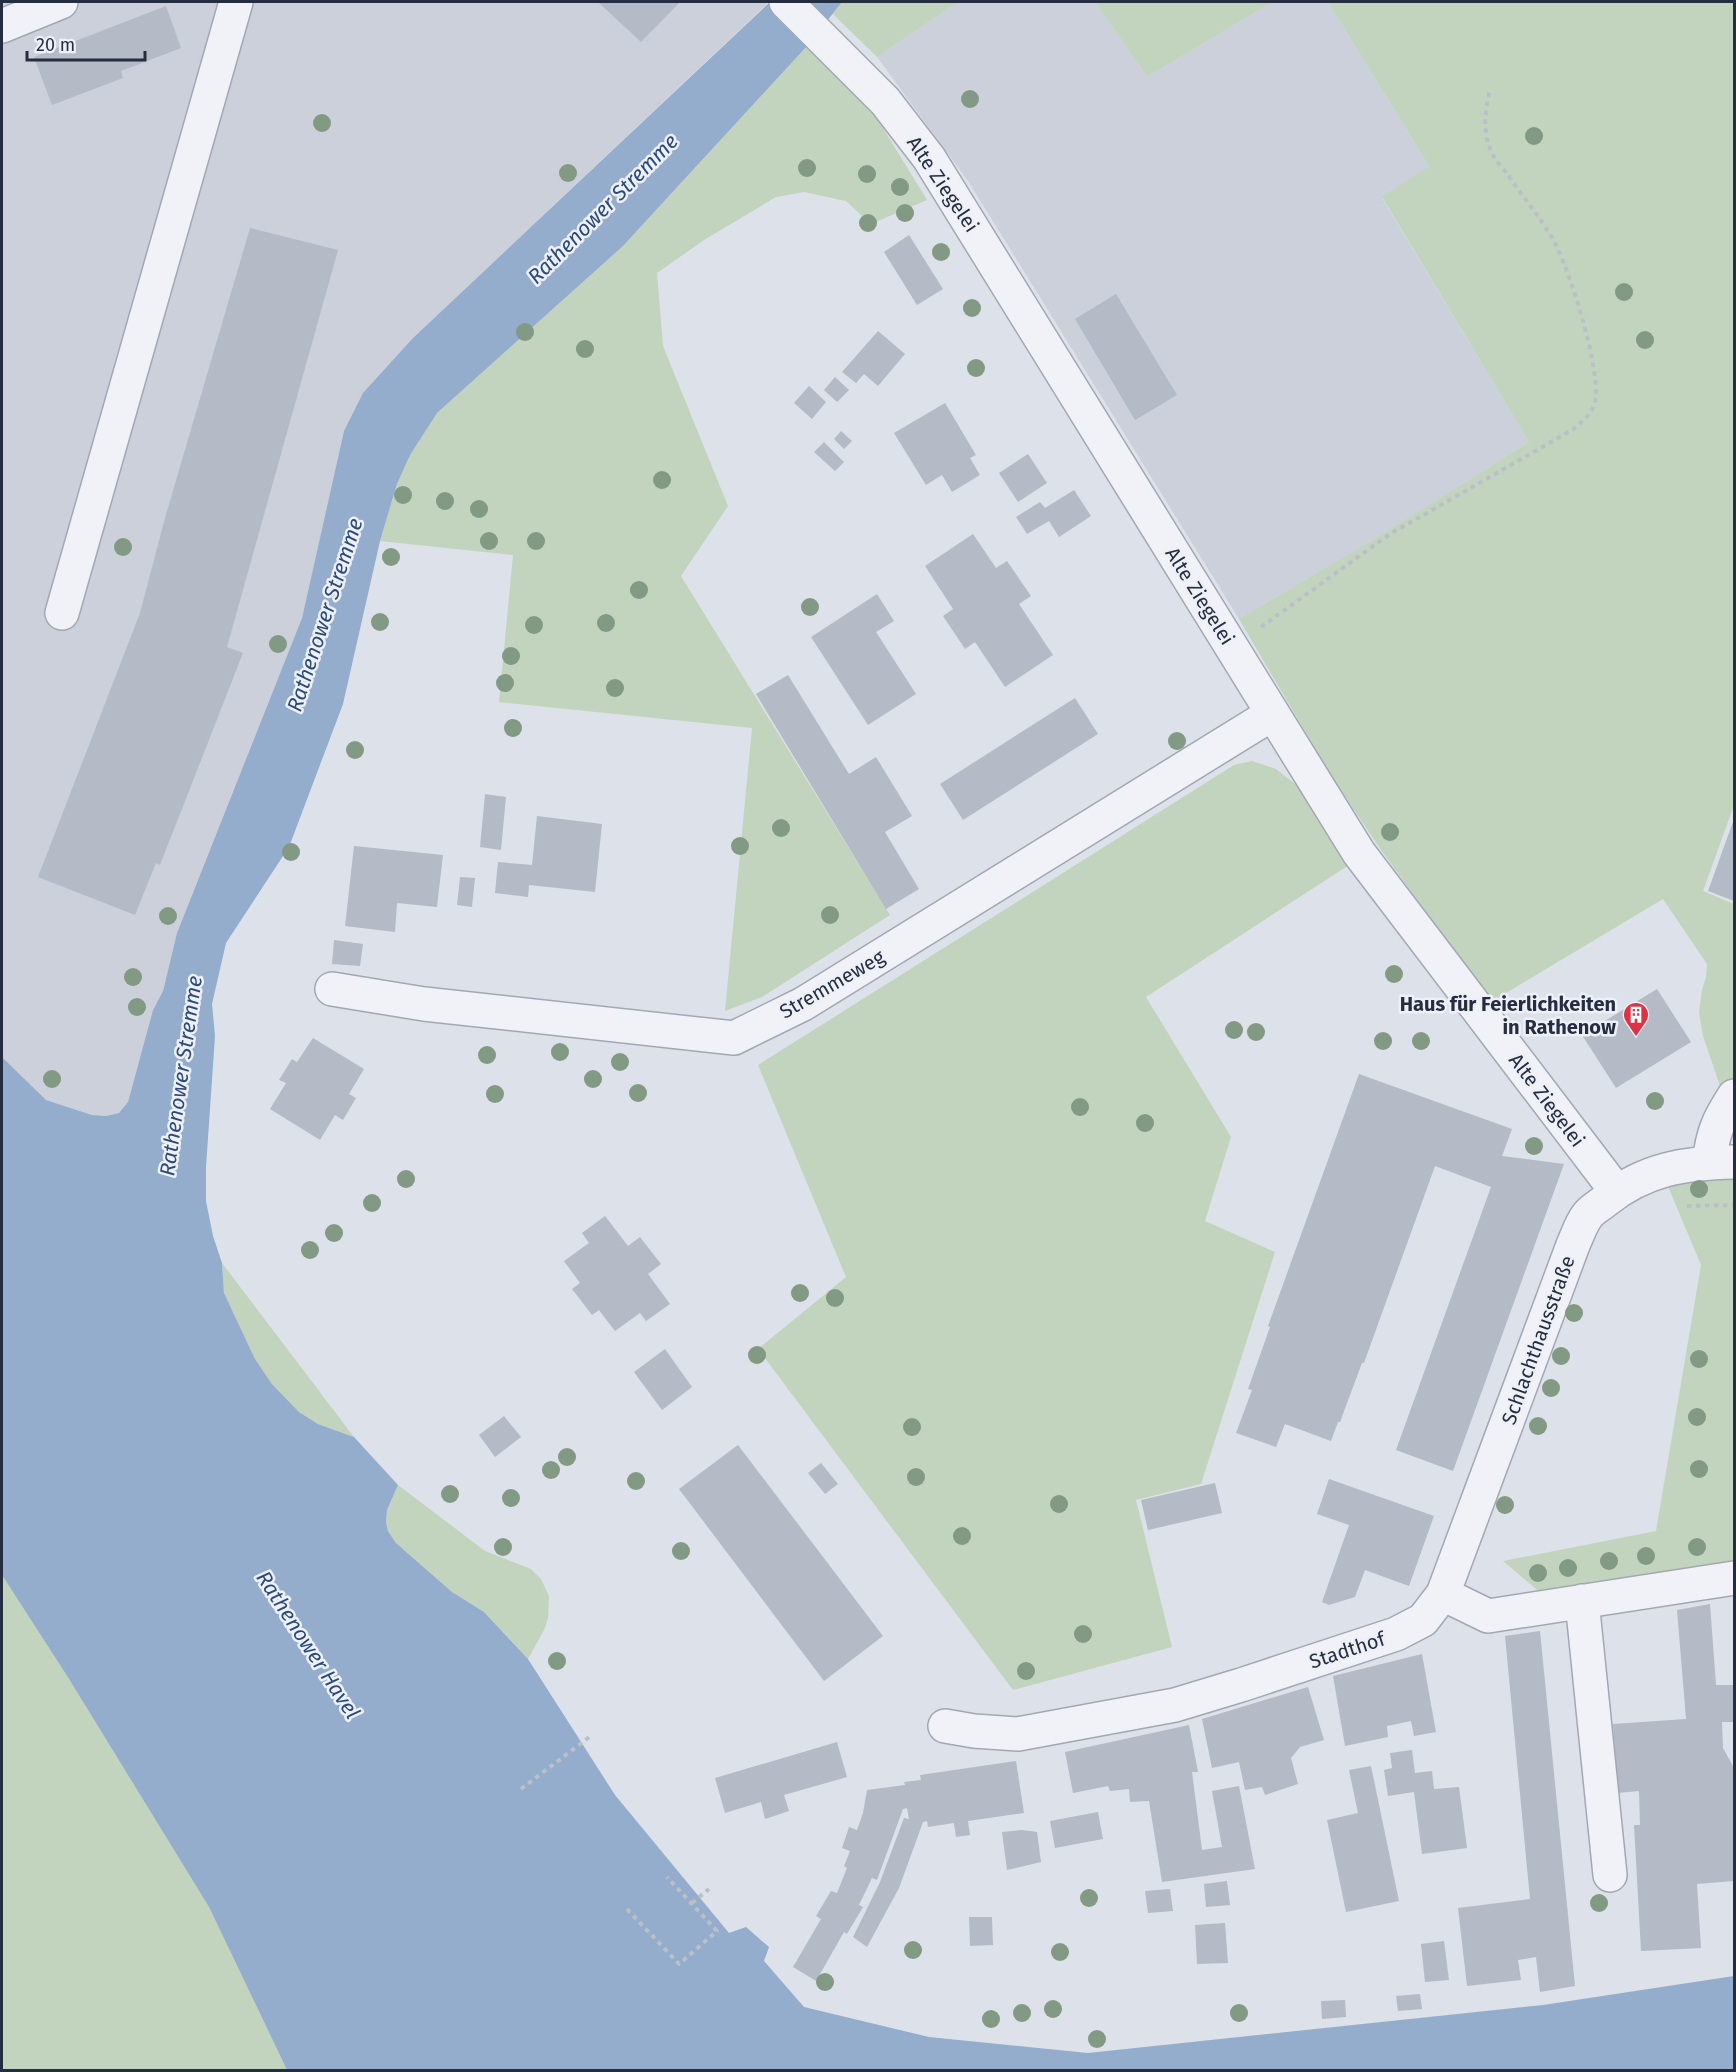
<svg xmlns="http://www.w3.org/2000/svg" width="1736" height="2072" font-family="'Fira Sans',sans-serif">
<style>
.built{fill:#cbd0db}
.green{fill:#c2d4bd}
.water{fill:#94adcd}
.building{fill:#b4bac6}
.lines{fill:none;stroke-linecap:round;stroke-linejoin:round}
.minor-casing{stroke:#a2a8b3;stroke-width:36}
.path{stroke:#bbbfc8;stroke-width:4;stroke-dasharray:4.5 4.5;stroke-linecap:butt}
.minor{stroke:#f0f2f7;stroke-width:33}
.tree{fill:#829984}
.labels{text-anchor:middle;stroke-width:5;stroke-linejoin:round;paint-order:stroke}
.street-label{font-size:20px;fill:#252e41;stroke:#edf0f6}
.poi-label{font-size:20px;font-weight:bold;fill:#252e41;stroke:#edf0f6;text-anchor:end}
.water-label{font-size:21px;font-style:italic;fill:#2b4a79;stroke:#edf0f6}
</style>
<rect width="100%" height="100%" fill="#dde1e9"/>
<!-- built -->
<path class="built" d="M2 2H764L767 4 413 338 344 431 302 618 177 933 163 991 153 1010 128 1102 119 1113 106 1116 92 1115 46 1100 2 1057Z
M958 2H1095L1147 77 1273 2H1328L1429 166 1382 198 1529 442 1374 539 1239 619 968 181 877 57Z"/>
<!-- green -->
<path class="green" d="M842 2H958L877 57 833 14Z
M1095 2H1273L1147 77Z
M1328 2H1734V805L1703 891 1734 904V1127L1703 1036 1699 1013 1702 990 1706 977 1707 964 1663 899 1491 1002 1379 847 1330 774 1239 619 1374 539 1529 442 1382 197 1429 166Z
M808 45 878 120 927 200 871 224 846 201 804 192 776 197 704 240 657 273 663 346 728 506 681 576 890 915 762 997 725 1011 752 728 499 702 513 555 380 541 397 484 410 454 437 413 623 246Z
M1252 761 1276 769 1300 788 1349 865 1146 997 1231 1137 1205 1221 1275 1252 1201 1484 1136 1500 1172 1647 1013 1690 758 1349 846 1277 758 1065 1234 765Z
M1710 1180H1734V1560L1542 1594 1503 1561 1656 1531 1701 1265 1667 1184Z
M222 1263 354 1437 318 1424 299 1412 272 1384 255 1359 224 1293Z
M398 1485 485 1551 531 1569 541 1579 549 1596 548 1618 544 1630 528 1659 484 1612 452 1592 396 1543 388 1531 386 1522 387 1510Z
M2 1575 69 1679 209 1907 287 2070H2Z"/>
<!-- water -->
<path class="water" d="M770 2H842L808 45 623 246 437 413 410 455 397 484 380 541 343 704 289 847 226 943 212 1004 215 1036 206 1167V1201L213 1236 222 1263 224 1293 255 1359 272 1384 299 1412 318 1424 354 1437 398 1485 387 1510 386 1522 388 1531 396 1543 452 1592 484 1612 528 1659 615 1795 729 1933 746 1927 769 1947 764 1961 804 2007 929 2037 1088 2053 1543 2005 1734 1976V2070H287L209 1907 69 1679 2 1575V1057L46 1100 92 1115 106 1116 119 1113 128 1102 153 1010 163 991 177 933 302 618 344 431 363 393 413 338Z"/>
<!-- building -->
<path class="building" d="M598 2H680L641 42Z
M166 6 181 48 121 71 123 78 52 105 34 57Z
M250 228 338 250 227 647 243 653 160 865 156 863 135 915 38 877 140 613 165 518Z
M909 235 943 289 917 305 884 252Z
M1116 294 1177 395 1135 420 1075 319Z
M878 331 905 354 878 386 864 374 856 383 842 372Z
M835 377 849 390 837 402 824 390Z
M809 386 826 402 812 419 794 403Z
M945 403 976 455 970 458 980 475 952 492 942 475 926 485 894 433Z
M841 431 852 441 844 449 834 439Z
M824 442 844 462 835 471 814 452Z
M1028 454 1047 483 1018 502 999 473Z
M1074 490 1091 516 1059 537 1049 521 1027 534 1016 517 1040 502 1045 508Z
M973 534 996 568 1007 561 1031 596 1019 604 1053 655 1005 687 975 642 965 649 943 616 953 609 925 566Z
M877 594 894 621 876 632 916 694 868 725 811 637Z
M788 675 849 774 876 757 912 816 885 832 919 889 886 909 756 694Z
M1075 698 1098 734 963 820 940 784Z
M485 794 506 797 501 850 480 847Z
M537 816 602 824 595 892 529 885 528 897 495 893 498 862 532 865Z
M1734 819V901L1708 891Z
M354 846 443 855 437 907 397 903 395 932 345 926Z
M460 877 475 878 472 907 457 905Z
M334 940 363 944 360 966 332 964Z
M1657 989 1691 1042 1616 1088 1582 1035Z
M313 1038 364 1069 349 1094 356 1098 343 1120 335 1115 320 1140 270 1109 286 1083 279 1080 292 1059 297 1062Z
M1359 1074 1512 1129 1502 1156 1564 1164 1453 1471 1396 1450 1491 1187 1435 1166 1364 1363H1362L1340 1422H1338L1331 1441 1285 1424 1276 1447 1236 1433 1252 1390 1248 1389 1270 1327 1268 1326Z
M605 1216 628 1246 640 1237 661 1264 648 1274 670 1304 646 1321 640 1313 615 1331 599 1310 592 1315 572 1289 580 1283 564 1261 589 1243 582 1233Z
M665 1349 692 1387 662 1410 634 1372Z
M504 1416 521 1437 495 1457 479 1435Z
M738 1445 883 1636 824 1681 679 1489Z
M821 1463 838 1484 825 1494 808 1473Z
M1329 1479 1434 1516 1409 1586 1365 1570 1355 1597 1329 1605 1322 1602 1349 1525 1317 1514Z
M1215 1483 1222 1513 1148 1530 1141 1500Z
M1710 1604 1716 1685H1734V1722H1722L1723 1748 1734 1768V1881L1697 1884 1701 1948 1641 1951 1634 1825H1640L1639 1791 1618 1793 1613 1724 1686 1719 1677 1610Z
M1540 1631 1575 1986 1540 1992 1536 1957 1518 1960 1521 1980 1467 1986 1458 1908 1530 1899 1505 1636Z
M1422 1654 1436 1732 1414 1736 1411 1721 1387 1726 1388 1737 1345 1746 1333 1676Z
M1308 1687 1324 1740 1300 1747 1291 1758 1298 1784 1265 1795 1262 1787 1245 1790 1239 1762 1212 1768 1202 1719Z
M1189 1725 1198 1772H1192L1202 1850 1222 1847 1212 1791 1239 1786 1255 1869 1162 1882 1149 1801 1130 1802 1129 1789 1110 1791 1108 1786 1073 1793 1065 1752Z
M837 1742 847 1777 784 1795 789 1811 765 1819 761 1802 725 1813 715 1778Z
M1412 1750 1415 1773 1432 1771 1434 1789 1459 1787 1467 1848 1422 1854 1414 1792 1388 1796 1384 1770 1392 1768 1390 1753Z
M1016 1761 1024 1813 968 1821 970 1835 956 1837 954 1823 928 1827 927 1821 923 1822 899 1888 867 1947 853 1937 880 1882 904 1818 909 1819 907 1808 903 1809 877 1880 872 1878 859 1905 863 1907 847 1934 844 1932 816 1981 793 1967 821 1919 816 1916 831 1891 837 1893 847 1868 844 1866 850 1851 842 1848 849 1827 857 1830 863 1813 867 1790 905 1785 904 1782 921 1780 920 1775Z
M1371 1766 1399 1901 1346 1912 1327 1820 1358 1813 1349 1770Z
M1098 1812 1103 1839 1055 1848 1050 1821Z
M1022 1830 1037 1832 1041 1862 1007 1870 1002 1832Z
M1227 1881 1230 1905 1206 1907 1204 1884Z
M1170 1889 1173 1911 1148 1913 1145 1891Z
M969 1917H992L993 1945 970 1946Z
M1225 1923 1228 1963 1197 1964 1195 1925Z
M1444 1941 1449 1980 1425 1982 1421 1944Z
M1420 1994 1422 2009 1398 2011 1396 1996Z
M1345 2000 1346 2017 1322 2019 1321 2001Z"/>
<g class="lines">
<defs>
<path id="minor" d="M786 2 885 101 929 158 1359 853 1617 1192
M2 26 61 2
M62 613 236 2
M332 989 424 1004 734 1038 803 1004 1272 714
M1709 1162C1713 1132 1718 1121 1734 1096
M1443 1594 1488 1616 1734 1578
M1582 1601 1610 1875
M945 1726 974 1731 1018 1734 1175 1705 1241 1685 1396 1634 1423 1620 1443 1594 1573 1245C1577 1236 1581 1224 1587 1216 1591 1210 1599 1206 1605 1201 1645 1169 1684 1163 1734 1162"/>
</defs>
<!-- minor casing -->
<use href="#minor" class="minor-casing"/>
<!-- path -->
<path class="path" d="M1261 627 1390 534 1572 430C1582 422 1592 414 1595 402 1602 371 1569 268 1553 239 1539 216 1523 197 1508 175 1503 168 1495 161 1492 153 1482 132 1485 111 1490 90
M1687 1206 1734 1205
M521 1789 592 1735
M692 1903 709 1889
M627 1909 679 1964 717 1931 667 1877"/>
<!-- minor -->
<use href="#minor" class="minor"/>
</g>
<!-- trees -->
<g class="tree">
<circle cx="970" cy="99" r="9"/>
<circle cx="322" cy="123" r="9"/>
<circle cx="1534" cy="136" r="9"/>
<circle cx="807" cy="168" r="9"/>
<circle cx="568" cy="173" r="9"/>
<circle cx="867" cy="174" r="9"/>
<circle cx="900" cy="187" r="9"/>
<circle cx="905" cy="213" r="9"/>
<circle cx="868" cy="223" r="9"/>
<circle cx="941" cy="252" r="9"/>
<circle cx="1624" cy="292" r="9"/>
<circle cx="972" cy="308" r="9"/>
<circle cx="525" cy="332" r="9"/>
<circle cx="1645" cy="340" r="9"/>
<circle cx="585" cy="349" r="9"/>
<circle cx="976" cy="368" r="9"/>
<circle cx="662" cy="480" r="9"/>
<circle cx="403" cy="495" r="9"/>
<circle cx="445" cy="501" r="9"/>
<circle cx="479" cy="509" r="9"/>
<circle cx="489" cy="541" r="9"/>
<circle cx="536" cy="541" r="9"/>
<circle cx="123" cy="547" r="9"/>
<circle cx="391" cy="557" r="9"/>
<circle cx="639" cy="590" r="9"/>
<circle cx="810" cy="607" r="9"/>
<circle cx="380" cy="622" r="9"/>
<circle cx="606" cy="623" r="9"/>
<circle cx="534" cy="625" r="9"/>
<circle cx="278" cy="644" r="9"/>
<circle cx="511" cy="656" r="9"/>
<circle cx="505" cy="683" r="9"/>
<circle cx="615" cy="688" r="9"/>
<circle cx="513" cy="728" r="9"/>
<circle cx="1177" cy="741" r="9"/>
<circle cx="355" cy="750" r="9"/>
<circle cx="781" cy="828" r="9"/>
<circle cx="1390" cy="832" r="9"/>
<circle cx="740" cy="846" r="9"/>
<circle cx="291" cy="852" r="9"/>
<circle cx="830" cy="915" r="9"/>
<circle cx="168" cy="916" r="9"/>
<circle cx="1394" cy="974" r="9"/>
<circle cx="133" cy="977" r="9"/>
<circle cx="137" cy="1007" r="9"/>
<circle cx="1234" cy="1030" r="9"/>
<circle cx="1256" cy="1032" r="9"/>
<circle cx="1383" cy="1041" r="9"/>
<circle cx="1421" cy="1041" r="9"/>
<circle cx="560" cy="1052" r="9"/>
<circle cx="487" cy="1055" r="9"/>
<circle cx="620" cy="1062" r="9"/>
<circle cx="52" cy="1079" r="9"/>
<circle cx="593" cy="1079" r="9"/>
<circle cx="638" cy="1093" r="9"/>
<circle cx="495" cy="1094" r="9"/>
<circle cx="1655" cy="1101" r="9"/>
<circle cx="1080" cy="1107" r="9"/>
<circle cx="1145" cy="1123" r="9"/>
<circle cx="1534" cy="1146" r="9"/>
<circle cx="406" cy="1179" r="9"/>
<circle cx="1699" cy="1189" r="9"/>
<circle cx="372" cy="1203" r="9"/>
<circle cx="334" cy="1233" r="9"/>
<circle cx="310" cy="1250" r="9"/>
<circle cx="800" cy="1293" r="9"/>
<circle cx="835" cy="1298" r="9"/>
<circle cx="1574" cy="1313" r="9"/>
<circle cx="757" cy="1355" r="9"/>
<circle cx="1561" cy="1356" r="9"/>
<circle cx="1699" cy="1359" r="9"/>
<circle cx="1551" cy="1388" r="9"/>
<circle cx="1697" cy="1417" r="9"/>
<circle cx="1538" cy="1426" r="9"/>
<circle cx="912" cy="1427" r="9"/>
<circle cx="567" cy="1457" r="9"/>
<circle cx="1699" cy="1469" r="9"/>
<circle cx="551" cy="1470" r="9"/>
<circle cx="916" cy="1477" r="9"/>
<circle cx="636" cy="1481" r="9"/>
<circle cx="450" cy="1494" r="9"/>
<circle cx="511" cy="1498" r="9"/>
<circle cx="1059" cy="1504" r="9"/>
<circle cx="1505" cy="1505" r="9"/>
<circle cx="962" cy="1536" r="9"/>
<circle cx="503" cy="1547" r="9"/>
<circle cx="1697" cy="1547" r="9"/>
<circle cx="681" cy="1551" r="9"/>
<circle cx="1646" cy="1556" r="9"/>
<circle cx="1609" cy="1561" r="9"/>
<circle cx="1568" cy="1568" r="9"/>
<circle cx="1538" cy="1573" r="9"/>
<circle cx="1083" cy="1634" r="9"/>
<circle cx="557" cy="1661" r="9"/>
<circle cx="1026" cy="1671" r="9"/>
<circle cx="1089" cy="1898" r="9"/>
<circle cx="1599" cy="1903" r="9"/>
<circle cx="913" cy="1950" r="9"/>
<circle cx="1060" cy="1952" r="9"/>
<circle cx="825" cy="1982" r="9"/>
<circle cx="1053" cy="2009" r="9"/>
<circle cx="1022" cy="2013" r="9"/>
<circle cx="1239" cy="2013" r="9"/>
<circle cx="991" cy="2019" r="9"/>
<circle cx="1097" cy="2039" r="9"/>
</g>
<!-- icons -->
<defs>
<symbol id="building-pin" viewBox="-11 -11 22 30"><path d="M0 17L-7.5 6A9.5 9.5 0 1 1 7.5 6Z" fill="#dd3345" stroke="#edf0f6"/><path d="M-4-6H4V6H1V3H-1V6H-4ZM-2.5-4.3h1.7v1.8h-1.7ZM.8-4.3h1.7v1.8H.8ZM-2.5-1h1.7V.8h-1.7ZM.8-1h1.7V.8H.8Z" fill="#fff"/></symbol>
</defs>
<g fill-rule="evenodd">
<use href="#building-pin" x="1621" y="1000" width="30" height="40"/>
</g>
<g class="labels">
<!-- street labels -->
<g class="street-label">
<text transform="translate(943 184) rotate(56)" y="7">Alte Ziegelei</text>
<text transform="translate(1200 596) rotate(58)" y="7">Alte Ziegelei</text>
<text transform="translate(832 984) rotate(-30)" y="7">Stremmeweg</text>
<text transform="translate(1547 1100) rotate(53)" y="7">Alte Ziegelei</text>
<text transform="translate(1538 1340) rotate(-70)" y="7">Schlachthausstraße</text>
<text transform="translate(1347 1650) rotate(-18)" y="7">Stadthof</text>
</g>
<!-- poi labels -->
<g class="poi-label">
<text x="1616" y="1011">Haus für Feierlichkeiten<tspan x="1616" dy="23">in Rathenow</tspan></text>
</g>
<!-- water labels -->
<g class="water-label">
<text transform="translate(603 209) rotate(-45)" y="7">Rathenower Stremme</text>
<text transform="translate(325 615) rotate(-72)" y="7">Rathenower Stremme</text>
<text transform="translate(181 1076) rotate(-82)" y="7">Rathenower Stremme</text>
<text transform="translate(308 1645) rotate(57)" y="7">Rathenower Havel</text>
</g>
</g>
<!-- border -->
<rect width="1736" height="2072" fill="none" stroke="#252e41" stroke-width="6"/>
<!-- scale -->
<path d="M27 51v9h118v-9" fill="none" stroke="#252e41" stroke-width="3"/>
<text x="36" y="51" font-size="18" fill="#252e41" stroke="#edf0f6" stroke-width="4.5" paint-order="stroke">20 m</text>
</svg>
